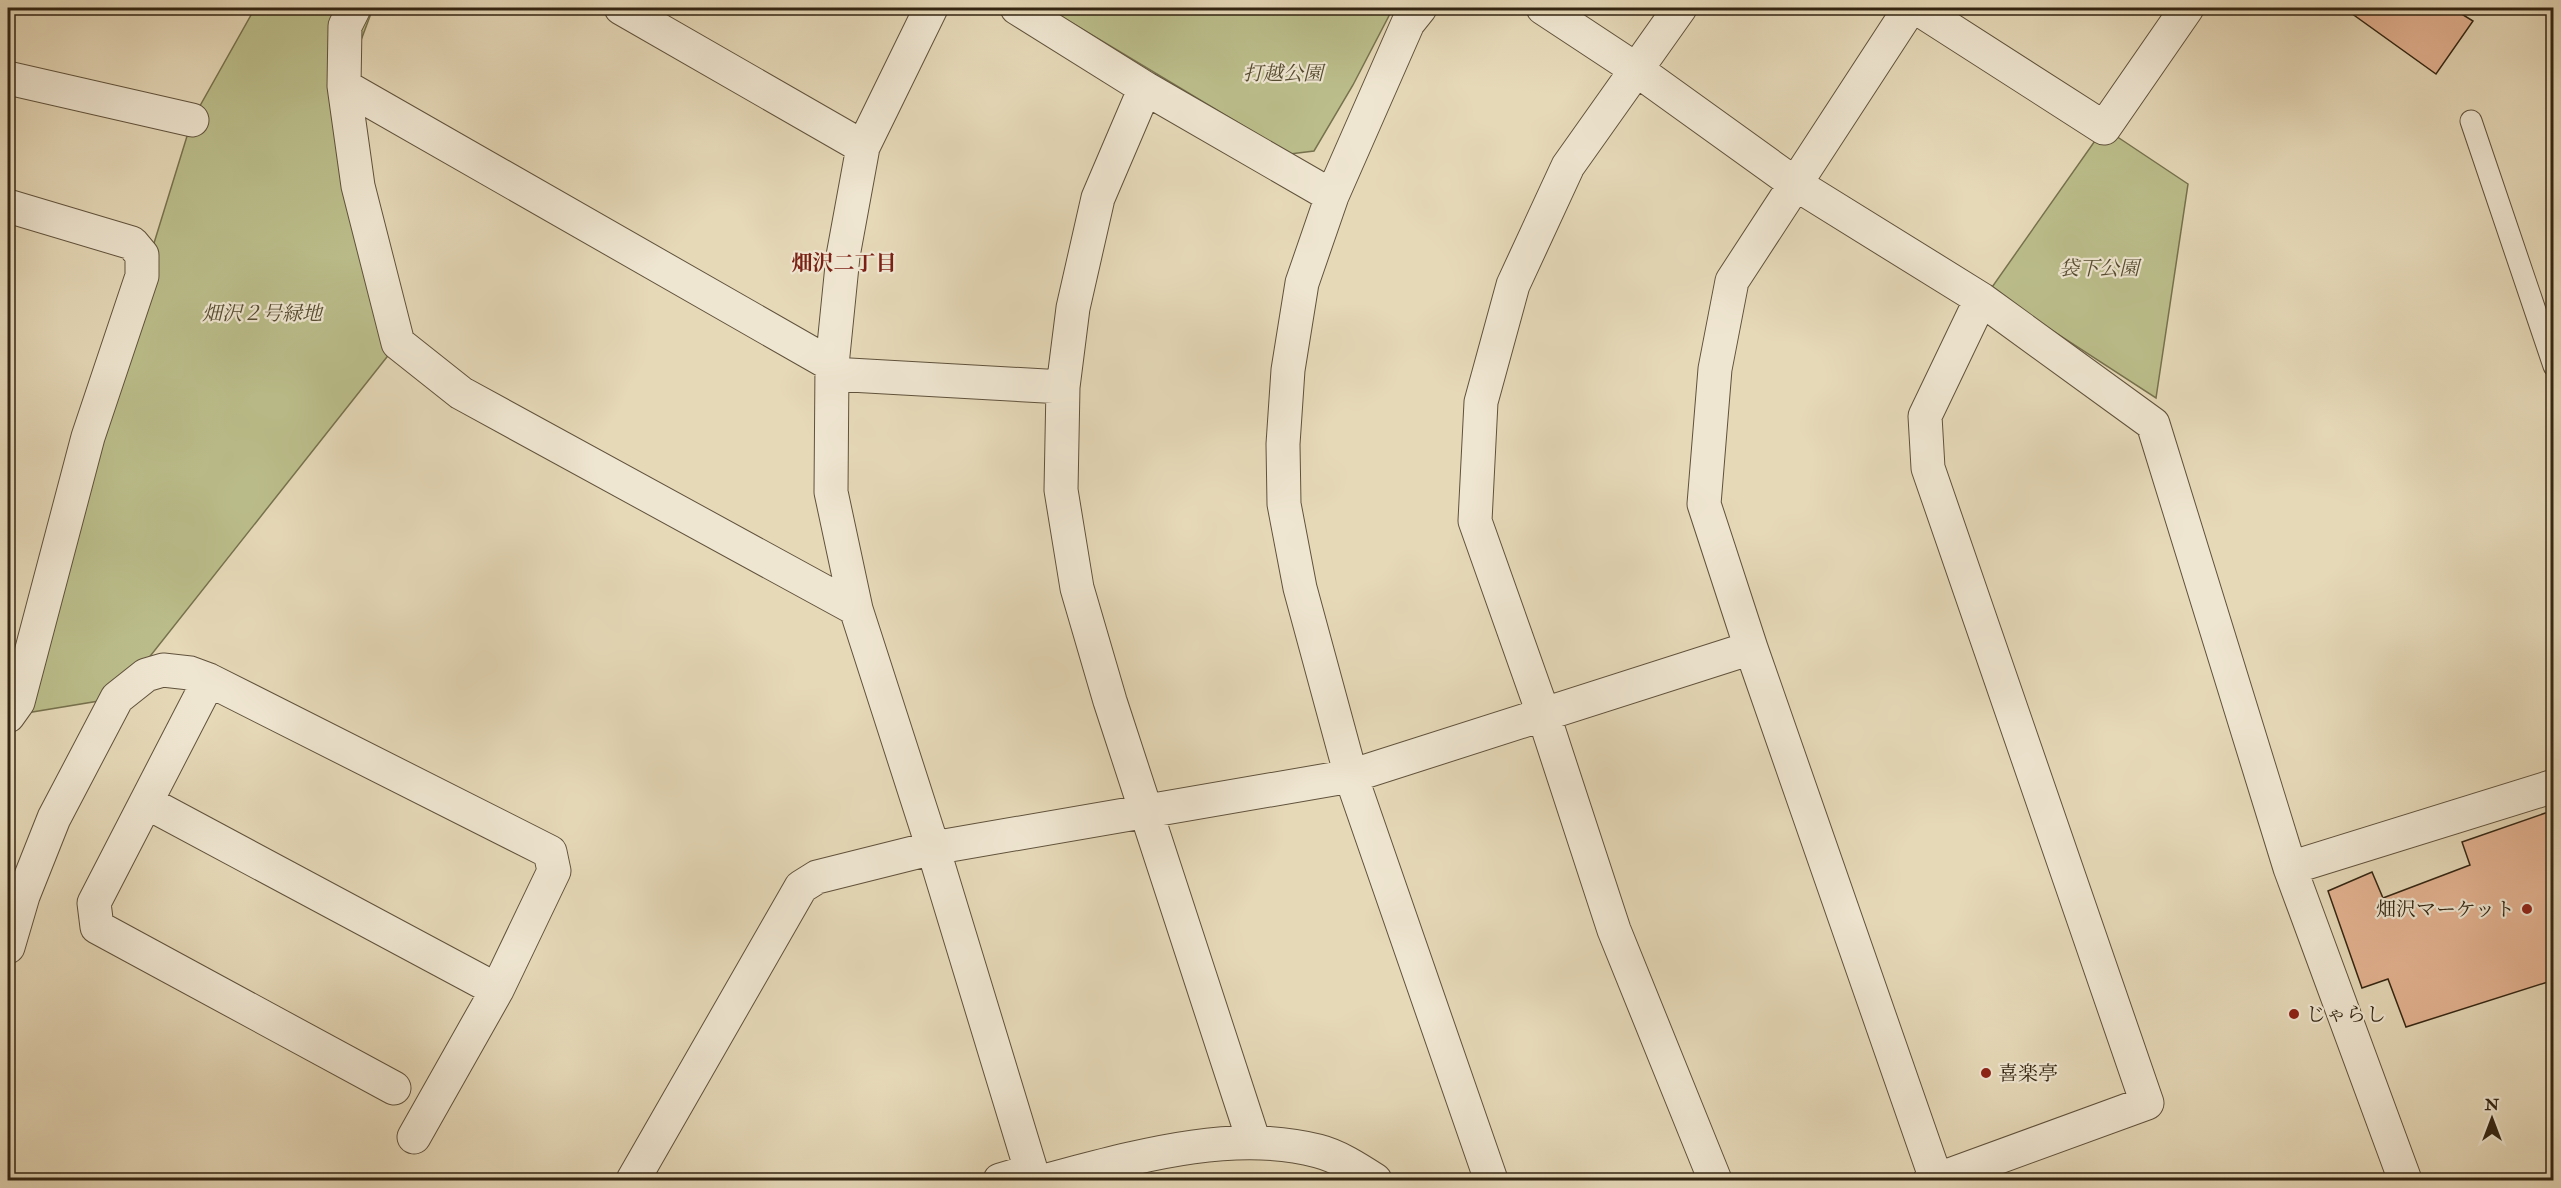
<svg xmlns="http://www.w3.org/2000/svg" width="2561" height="1188" font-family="'IM FELL Double Pica','Noto Serif JP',serif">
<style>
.green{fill:#bbbe8b;stroke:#77724e;stroke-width:1.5}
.building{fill:#e4b392;stroke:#332512;stroke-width:1.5}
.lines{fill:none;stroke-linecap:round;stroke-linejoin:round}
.lane-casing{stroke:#60523c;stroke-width:23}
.street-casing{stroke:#60523c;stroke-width:35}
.lane{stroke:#efe6d1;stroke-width:21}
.street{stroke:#efe6d1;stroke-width:33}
.poi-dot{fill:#8f2418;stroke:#efe6d1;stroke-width:2}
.labels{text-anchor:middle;stroke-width:4.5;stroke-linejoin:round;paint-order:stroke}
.park-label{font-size:20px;font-style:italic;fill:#554b30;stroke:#efe6d1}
.poi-label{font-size:20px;fill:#332512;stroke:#efe6d1;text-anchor:start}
.neighbourhood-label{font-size:21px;font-weight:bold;fill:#7a1f14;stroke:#efe6d1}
</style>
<rect width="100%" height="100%" fill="#e6d9b8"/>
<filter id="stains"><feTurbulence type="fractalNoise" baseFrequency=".00333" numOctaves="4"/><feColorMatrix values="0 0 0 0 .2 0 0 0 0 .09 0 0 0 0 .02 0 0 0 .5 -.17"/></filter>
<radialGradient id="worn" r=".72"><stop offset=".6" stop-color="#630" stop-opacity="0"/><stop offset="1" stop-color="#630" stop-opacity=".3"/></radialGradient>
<!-- green -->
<path class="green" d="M255 8H373L344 86 398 343 117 698 8 716 192 120Z
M1047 8H1393L1353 85 1314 151 1290 154Z
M2104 128 2188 184 2156 398 1990 290Z"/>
<!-- building -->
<path class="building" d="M2344 8H2452L2473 21 2436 74Z
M2554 810V980L2406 1027 2388 979 2362 988 2328 891 2372 872 2383 898 2470 865 2462 842Z"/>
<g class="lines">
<defs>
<path id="lane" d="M2471 121 2554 366"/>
<path id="street" d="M354 8 345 26 344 86 358 186 398 343 461 393 856 609
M621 8 863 147
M931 8 863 147 843 256 832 365 831 492 856 609 933 848 1034 1180
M1017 8 1145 88 1332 196
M1420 8 1408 23 1332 196 1302 283 1288 370 1283 444 1284 504 1300 588 1351 776 1491 1180
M1543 8 1637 70 1794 183 1981 299 2153 424 2290 868 2405 1180
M1680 8 1568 166 1513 285 1481 402 1475 521 1543 713 1614 930 1715 1180
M1910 8 1732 281 1715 369 1704 504 1751 648 1936 1179 1930 1180
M1917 8 2104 128 2187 8
M8 78 192 120
M344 86 832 365
M1145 88 1098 198 1073 308 1063 387 1061 490 1077 588 1110 701 1254 1142
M8 206 132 243 142 255V276L88 437 18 702 8 716
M832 374 1063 387
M209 680 94 903 97 927 394 1088
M146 802 497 990
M2290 868 2554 786
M8 947 23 896 54 818 117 698 146 675 163 670 190 673 209 680 550 852 554 871 497 990 414 1137
M633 1180 801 887 817 877 933 848 1351 776 1751 648
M1000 1180 1031 1171
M1047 1180C1132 1158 1231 1128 1318 1151 1338 1156 1358 1169 1375 1180
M1936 1180 2147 1103 1928 468 1925 416 1981 299"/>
</defs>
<!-- lane casing -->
<use href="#lane" class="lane-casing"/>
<!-- street casing -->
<use href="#street" class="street-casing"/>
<!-- lane -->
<use href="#lane" class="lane"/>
<!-- street -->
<use href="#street" class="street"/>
</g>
<!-- markers -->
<g class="poi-dot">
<circle cx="2527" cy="909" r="6"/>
<circle cx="2294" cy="1014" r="6"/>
<circle cx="1986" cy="1073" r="6"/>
</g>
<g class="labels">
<!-- park labels -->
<g class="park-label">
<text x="1283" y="80">打越公園</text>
<text x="2099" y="275">袋下公園</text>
<text x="262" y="320">畑沢２号緑地</text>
</g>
<!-- poi labels -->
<g class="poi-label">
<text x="2515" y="916" text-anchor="end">畑沢マーケット</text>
<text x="2306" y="1021">じゃらし</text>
<text x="1998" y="1080">喜楽亭</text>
</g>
<!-- neighbourhood labels -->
<g class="neighbourhood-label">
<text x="844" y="270">畑沢二丁目</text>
</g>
</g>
<!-- margin -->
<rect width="2561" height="1188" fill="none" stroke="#e6d9b8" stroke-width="30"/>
<rect x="9" y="9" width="2543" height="1170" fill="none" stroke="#332512" stroke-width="3"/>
<rect x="15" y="15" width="2531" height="1158" fill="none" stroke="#332512" stroke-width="1.5"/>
<!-- north arrow -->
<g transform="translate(2492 1119)" stroke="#efe6d1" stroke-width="4.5" paint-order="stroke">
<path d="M0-4.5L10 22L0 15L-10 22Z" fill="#332512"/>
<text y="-9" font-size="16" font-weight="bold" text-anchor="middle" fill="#332512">N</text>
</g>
<rect width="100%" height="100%" filter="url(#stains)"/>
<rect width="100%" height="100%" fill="url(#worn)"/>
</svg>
